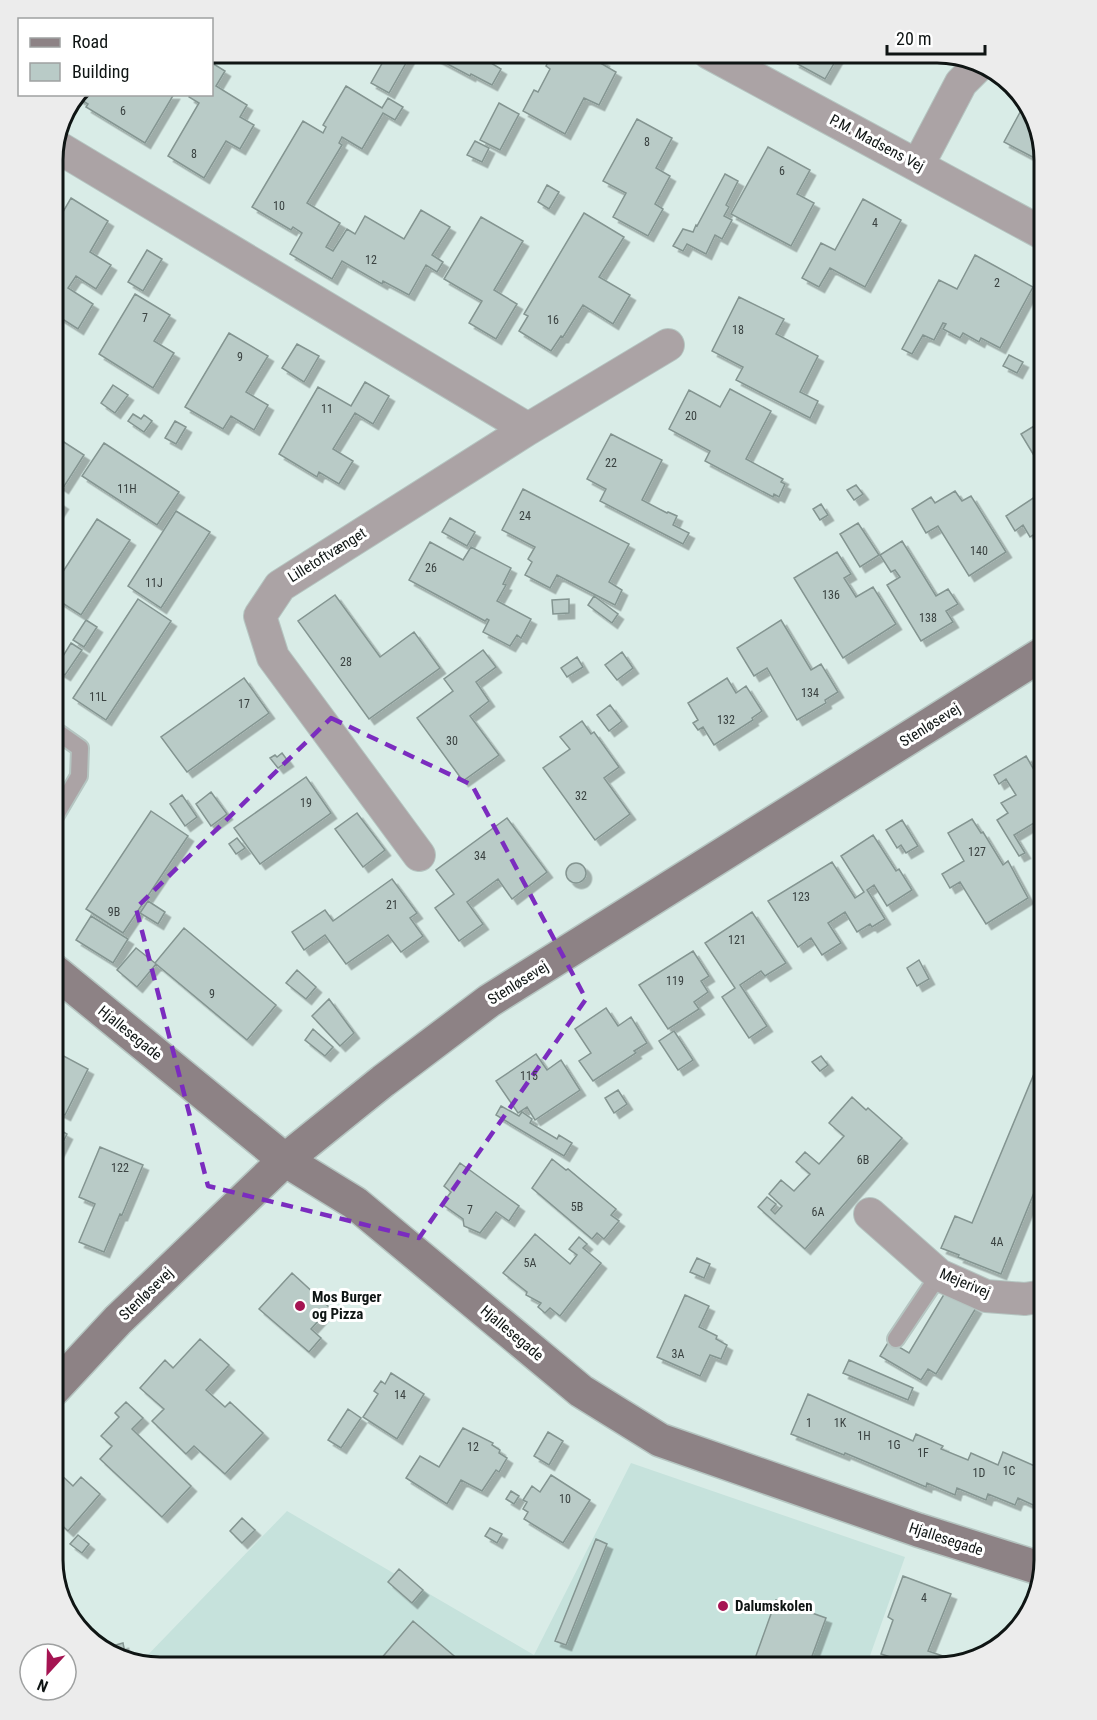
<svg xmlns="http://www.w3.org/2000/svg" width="1097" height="1720" font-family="'Roboto Condensed',sans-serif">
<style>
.built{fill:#c6e2dc}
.building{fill:#b9cbc7;stroke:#849591;stroke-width:1.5;filter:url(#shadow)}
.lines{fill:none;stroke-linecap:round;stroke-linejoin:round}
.lane-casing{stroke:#b5c5c1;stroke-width:20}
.street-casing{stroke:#b5c5c1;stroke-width:34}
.secondary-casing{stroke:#b5c5c1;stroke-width:36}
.lane{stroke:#aba3a5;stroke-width:16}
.street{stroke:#aba3a5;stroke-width:32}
.secondary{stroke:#8d8285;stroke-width:33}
.marked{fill:none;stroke:#7b2cbf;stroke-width:4.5;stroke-dasharray:12 8;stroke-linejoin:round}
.poi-dot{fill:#a51452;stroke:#fff;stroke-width:2}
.labels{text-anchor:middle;stroke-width:6;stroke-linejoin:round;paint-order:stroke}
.number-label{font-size:12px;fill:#3a4241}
.street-label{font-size:15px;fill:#0f1514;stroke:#fff}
.poi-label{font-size:15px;font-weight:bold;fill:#0f1514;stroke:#fff;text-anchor:start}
.rim{fill:none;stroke:#0f1514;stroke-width:3}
</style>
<defs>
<filter id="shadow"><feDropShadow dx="5.5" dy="5.5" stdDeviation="0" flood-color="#0004"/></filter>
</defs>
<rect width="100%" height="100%" fill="#d9ece7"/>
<!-- built -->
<path class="built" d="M631 1463 905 1557 866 1667H153L140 1663 287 1511 534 1655Z"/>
<!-- building -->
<path class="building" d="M388 53H404L410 56 389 93 371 83Z
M427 53H490L486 60 501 69 492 85 471 74 470 76Z
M553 53H589L604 61 602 64 616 72 599 105 584 98 565 134 523 111 534 90 538 92 550 69 546 66Z
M800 53H840L825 79 794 62Z
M212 63 225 71 216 86 247 105 240 117 254 125 240 149 226 141 204 178 168 156 199 103 189 97 190 94H212Z
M346 86 382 108 388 98 403 107 395 120 383 113 362 149 342 137 339 143 342 145 307 203 340 223 326 247 333 251 347 229 355 234 365 216 404 239 421 210 450 227 432 255 443 262 437 272 426 265 409 295 383 281 382 284 342 261 332 279 290 254 302 233 293 227 291 230 252 207 303 121 323 133 326 127 323 125Z
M79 94H174L145 143 86 107 88 104 78 98Z
M499 103 519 114 500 150 480 140Z
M1025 103 1033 112 1044 163 1004 142Z
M637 119 672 138 656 168 670 176 655 204 663 209 648 236 613 217 626 193 603 181Z
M475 141 489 148 482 162 467 155Z
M768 147 810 170 797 194 814 203 791 246 731 214Z
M725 174 738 181 726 205 729 207 724 216 732 220 722 239 715 235 706 254 687 244 683 251 673 246 683 229 693 232 696 225 697 226Z
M547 185 559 192 549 209 538 202Z
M71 198 108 221 90 252 111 265 96 289 76 276 68 288 93 304 78 329 53 313V229Z
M863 199 901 220 865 287 830 268 819 287 802 278 821 243 835 250Z
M584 213 624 237 599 277 630 295 613 324 583 305 563 337 561 336 551 351 519 331 528 316 524 314Z
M481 217 523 241 494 290 517 304 496 339 469 323 482 301 444 279Z
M147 250 162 259 143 291 128 282Z
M975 255 1033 287 1000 348 981 338 979 342 963 333 960 338 943 329 946 324 943 323 934 340 923 335 912 354 902 349 939 280 957 289Z
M135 294 170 315 154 341 174 353 153 388 99 354Z
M739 297 784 319 776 334 818 356 800 392 818 401 810 418 736 380 743 367 712 351Z
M229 333 268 356 246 392 268 405 254 430 231 416 223 429 185 407Z
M297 344 319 356 304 382 282 368Z
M1009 355 1023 362 1017 373 1003 366Z
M365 382 389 396 373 424 355 413 333 449 353 461 339 484 319 472 317 477 279 454 318 387 351 406Z
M113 385 128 395 115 413 101 403Z
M730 389 771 411 746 459 783 479 781 482 785 484 779 497 774 494 773 497 705 461 710 451 669 429 689 390 720 407Z
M133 414 141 419 144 415 152 421 144 432 128 421Z
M175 421 186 427 176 444 165 438Z
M1034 426 1040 435 1044 432V472L1021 434Z
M611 434 662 460 642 500 667 513 668 512 677 516 673 525 689 533 683 544 600 501 606 489 587 479Z
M53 435 84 455 63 488 53 481Z
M104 443 179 492 157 525 82 476Z
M856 485 863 494 854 500 847 490Z
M523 489 629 544 609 582 622 590 615 605 557 575 550 588 525 575 532 562 528 559 535 547 502 530Z
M955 491 962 501 971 496 1006 552 969 576 938 526 926 533 912 509 931 497 935 503Z
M1044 491V553L1033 535 1030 537 1023 525 1015 531 1006 516Z
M53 497 63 504 56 515 53 513Z
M821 504 828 515 820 520 813 509Z
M176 511 210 532 161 608 128 586Z
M450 518 475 532 467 546 442 532Z
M97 519 130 540 81 615 53 597V587Z
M858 523 879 555 860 567 840 534Z
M902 541 936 596 948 589 958 604 946 611 953 622 921 641 887 585 900 577 895 570 891 572 880 555Z
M430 542 463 560 471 547 511 568 503 584 506 585 497 601 531 619 521 638 517 635 510 646 483 632 489 620 487 619 485 621 409 580Z
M837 552 851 574 844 578 856 597 873 587 896 624 843 658 794 578Z
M335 595 380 657 414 632 440 668 369 719 298 621Z
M594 596 618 614 612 623 588 605Z
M138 599 171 621 106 720 73 698Z
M569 599V613L553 614 552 600Z
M86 620 97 627 84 647 73 640Z
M781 620 811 670 821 664 838 692 825 700 826 703 797 720 767 668 754 676 737 648Z
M71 643 82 650 65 675 55 669Z
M483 650 496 667 476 682 489 701 470 716 499 755 463 781 417 718 453 691 444 679Z
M622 652 633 668 617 680 605 665Z
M577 657 583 667 567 677 561 668Z
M244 678 269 713 187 772 161 737Z
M727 678 736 693 746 686 762 711 752 718 753 720 714 745 703 727 698 730 693 723 698 720 688 703Z
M610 705 622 721 609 731 597 715Z
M582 721 591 734 594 732 619 767 604 778 630 814 595 840 543 768 570 749 560 737Z
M282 753 288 761 278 768 270 758 275 755 277 757Z
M1026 756 1044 787V817L1014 835 1025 853 1019 856 997 820 1008 813 1001 803 1016 795 1006 779 999 784 994 775Z
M306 777 331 813 260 864 234 828Z
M211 792 227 814 211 826 196 804Z
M182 795 197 817 185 826 170 804Z
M151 811 188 836 123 933 86 909Z
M357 813 385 850 363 867 335 829Z
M507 818 547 872 512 899 498 879 467 902 483 924 459 941 435 908 454 894 436 870Z
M972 819 981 833 983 832 1003 865 1008 861 1028 898 986 924 960 882 950 888 942 874 964 861 948 833Z
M902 820 918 846 906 853 901 845 897 848 886 830Z
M873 835 896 871 899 869 912 890 887 906 874 885 867 890 885 919 872 927 870 924 857 932 845 912 828 923 841 943 822 955 811 938 798 947 768 901 832 862 855 898 864 892 841 856Z
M237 838 245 848 236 854 229 844Z
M566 873a10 10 0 1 1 20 0a10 10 0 1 1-20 0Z
M392 879 417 913 410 918 423 936 401 952 388 935 346 964 325 935 304 950 292 932 325 910 333 921Z
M148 901 165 912 158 924 140 913Z
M752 912 786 963 765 976 761 971 740 985 767 1026 749 1038 722 997 735 988 705 943Z
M91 916 128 939 113 963 76 940Z
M184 928 276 1005 247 1040 156 964 137 987 117 970 136 948 155 963Z
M693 951 709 976 701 981 708 992 694 1002 699 1009 668 1029 639 985Z
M919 960 929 979 917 986 907 968Z
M297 970 316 987 306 999 286 983Z
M329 999 354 1033 340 1046 312 1016Z
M606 1008 618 1026 631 1017 647 1043 634 1051 636 1053 593 1081 579 1061 591 1053 575 1029Z
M313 1029 333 1047 325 1056 305 1040Z
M674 1031 693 1060 678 1070 659 1041Z
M54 1054 59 1056 60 1054 88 1069 65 1115 53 1109V1057Z
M536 1054 547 1070 561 1060 580 1090 535 1120 527 1107 518 1113 496 1081Z
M821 1056 828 1065 820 1071 812 1062Z
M1036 1069 1044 1072V1168L1001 1274 958 1257 959 1255 941 1248 955 1216 972 1223Z
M618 1090 627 1104 614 1113 605 1098Z
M852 1097 866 1110 868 1108 902 1138 805 1249 758 1207 767 1197 776 1204 771 1210 775 1214 782 1206 769 1194 781 1180 794 1191 810 1174 796 1162 805 1152 819 1164 844 1136 829 1123Z
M501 1106 519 1116 522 1112 532 1119 530 1123 557 1139 559 1135 572 1143 564 1156 496 1115Z
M53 1126 67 1134 56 1156 53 1154Z
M100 1147 143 1165 122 1215 120 1214 104 1252 79 1242 95 1204 79 1197Z
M552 1159 566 1170 568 1169 616 1209 611 1215 619 1221 604 1239 597 1233 592 1239 532 1188Z
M460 1163 519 1206 509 1221 496 1212 480 1233 464 1226 463 1219 442 1204 451 1192 444 1186Z
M535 1234 570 1264 577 1255 569 1249 579 1237 587 1244 583 1248 601 1263 560 1316 550 1308 545 1313 538 1307 541 1303 526 1295 527 1292 503 1273Z
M697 1258 710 1264 704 1278 690 1272Z
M292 1273 330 1308 311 1329 321 1338 309 1352 259 1309Z
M946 1291 976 1308 936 1374 928 1369 921 1380 880 1356 889 1341 909 1353Z
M685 1295 709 1306 699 1327 717 1336 716 1339 727 1345 721 1359 710 1355 700 1376 657 1357Z
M200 1339 229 1365 206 1390 225 1407 230 1402 263 1433 225 1474 194 1446 186 1454 152 1421 164 1409 140 1388 165 1360 173 1368Z
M849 1360 913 1388 908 1400 843 1373Z
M391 1373 424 1394 397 1439 363 1417 378 1394 374 1391 381 1381 385 1384Z
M808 1394 913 1441 916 1434 943 1446 941 1449 968 1460 971 1453 998 1465 1003 1452 1044 1470V1510L1018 1498 1015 1505 988 1494 986 1500 957 1488 955 1495 927 1483 926 1487 845 1453 844 1455 791 1434Z
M126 1402 143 1418 132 1429 191 1486 162 1517 100 1459 112 1446 101 1436 119 1417 115 1413Z
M348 1409 361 1418 341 1448 328 1440Z
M463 1428 493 1443 492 1445 500 1450 499 1453 507 1458 499 1472 496 1470 482 1491 461 1480 447 1504 406 1478 420 1456 439 1467Z
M548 1432 563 1441 549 1465 534 1456Z
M59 1473 73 1486 81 1477 100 1494 68 1531 53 1517V1480Z
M551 1475 590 1500 563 1543 524 1519 528 1512 523 1509 527 1502 523 1500 532 1486 540 1492Z
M511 1491 519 1496 514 1504 506 1499Z
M242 1518 255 1530 242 1543 230 1531Z
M490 1528 502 1534 497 1543 485 1536Z
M78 1535 89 1544 82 1553 70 1544Z
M596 1539 607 1544 566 1645 555 1641Z
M399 1569 423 1590 412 1603 388 1582Z
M903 1576 951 1594 928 1651 946 1657 944 1666 921 1667 881 1654 893 1620 888 1617Z
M776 1600 826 1618 808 1667H752Z
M1027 1619 985 1656 982 1657 980 1655Z
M413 1621 467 1667H374Z
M123 1643 126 1658 114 1654 112 1646Z"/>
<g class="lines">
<defs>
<path id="lane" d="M53 820 79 776 80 748 53 729
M896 1339 939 1275"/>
<path id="street" d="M709 53 1044 234
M56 146 528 429 280 586 260 616 273 657 419 855
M918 165 961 83 979 65
M528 429 668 345
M870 1214 939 1275 986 1296 1025 1299 1044 1296"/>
<path id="secondary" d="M53 970 285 1160 355 1203 581 1391 660 1440 918 1530 1042 1569
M53 1390 118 1320 285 1160 383 1081 489 1001 1044 653"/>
</defs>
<!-- lane casing -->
<use href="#lane" class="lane-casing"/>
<!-- street casing -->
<use href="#street" class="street-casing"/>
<!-- secondary casing -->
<use href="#secondary" class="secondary-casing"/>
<!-- lane -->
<use href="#lane" class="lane"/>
<!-- street -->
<use href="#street" class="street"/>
<!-- secondary -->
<use href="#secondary" class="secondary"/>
</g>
<!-- marked area -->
<path class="marked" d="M331 718 472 785 586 999 419 1238 208 1186 136 908Z"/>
<!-- markers -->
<g class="poi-dot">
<circle cx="300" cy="1306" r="6"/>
<circle cx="723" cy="1606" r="6"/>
</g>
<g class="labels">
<!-- number labels -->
<g class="number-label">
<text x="123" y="115">6</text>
<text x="647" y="146">8</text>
<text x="194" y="158">8</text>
<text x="782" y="175">6</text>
<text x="279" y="210">10</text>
<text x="875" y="227">4</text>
<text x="371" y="264">12</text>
<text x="997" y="287">2</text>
<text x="145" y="322">7</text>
<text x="553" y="324">16</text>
<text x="738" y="334">18</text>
<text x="240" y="361">9</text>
<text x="327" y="413">11</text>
<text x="691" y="420">20</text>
<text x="611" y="467">22</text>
<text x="127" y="493">11H</text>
<text x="525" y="520">24</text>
<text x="979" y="555">140</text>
<text x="431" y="572">26</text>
<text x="154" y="587">11J</text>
<text x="831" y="599">136</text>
<text x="928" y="622">138</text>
<text x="346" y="666">28</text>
<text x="810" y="697">134</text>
<text x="98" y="701">11L</text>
<text x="244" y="708">17</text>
<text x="726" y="724">132</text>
<text x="452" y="745">30</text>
<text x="581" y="800">32</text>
<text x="306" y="807">19</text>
<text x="977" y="856">127</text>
<text x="480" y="860">34</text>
<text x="801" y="901">123</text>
<text x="392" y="909">21</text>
<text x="114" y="916">9B</text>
<text x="737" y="944">121</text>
<text x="675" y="985">119</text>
<text x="212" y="998">9</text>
<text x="529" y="1080">115</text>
<text x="863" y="1164">6B</text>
<text x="120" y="1172">122</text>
<text x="577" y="1211">5B</text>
<text x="470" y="1214">7</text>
<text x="818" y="1216">6A</text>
<text x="997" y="1246">4A</text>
<text x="530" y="1267">5A</text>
<text x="678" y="1358">3A</text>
<text x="400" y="1399">14</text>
<text x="809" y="1427">1</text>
<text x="840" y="1427">1K</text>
<text x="864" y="1440">1H</text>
<text x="894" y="1449">1G</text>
<text x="473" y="1451">12</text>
<text x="923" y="1457">1F</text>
<text x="1009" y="1475">1C</text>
<text x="979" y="1477">1D</text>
<text x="565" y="1503">10</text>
<text x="924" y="1602">4</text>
</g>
<!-- street labels -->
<g class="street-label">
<text transform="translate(877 143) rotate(28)" y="5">P.M. Madsens Vej</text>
<text transform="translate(327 555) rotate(-32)" y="5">Lilletoftvænget</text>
<text transform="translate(930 725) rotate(-32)" y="5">Stenløsevej</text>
<text transform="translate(518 983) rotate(-32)" y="5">Stenløsevej</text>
<text transform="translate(130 1033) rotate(39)" y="5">Hjallesegade</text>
<text transform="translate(965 1283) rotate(23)" y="5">Mejerivej</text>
<text transform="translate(146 1294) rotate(-44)" y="5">Stenløsevej</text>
<text transform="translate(512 1333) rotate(40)" y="5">Hjallesegade</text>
<text transform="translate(946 1539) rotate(18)" y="5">Hjallesegade</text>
</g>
<!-- poi labels -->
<g class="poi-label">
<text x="312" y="1302">Mos Burger<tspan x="312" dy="17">og Pizza</tspan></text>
<text x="735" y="1611">Dalumskolen</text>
</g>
</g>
<!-- crop -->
<path d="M0 0H1097V1720H0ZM160 63H937A97 97 0 0 1 1034 160V1560A97 97 0 0 1 937 1657H160A97 97 0 0 1 63 1560V160A97 97 0 0 1 160 63Z" fill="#ececec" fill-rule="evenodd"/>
<path class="rim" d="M160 63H937A97 97 0 0 1 1034 160V1560A97 97 0 0 1 937 1657H160A97 97 0 0 1 63 1560V160A97 97 0 0 1 160 63Z"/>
<!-- legend -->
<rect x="18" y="18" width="195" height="78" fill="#ffffff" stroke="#9fa1a1" stroke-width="1.5"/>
<rect x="30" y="38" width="30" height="9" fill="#8d8285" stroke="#9fa1a1" stroke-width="1.5"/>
<text x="72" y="48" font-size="18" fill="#0f1514">Road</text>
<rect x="30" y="63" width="30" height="18" fill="#b9cbc7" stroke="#9fa1a1" stroke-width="1.5"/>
<text x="72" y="78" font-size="18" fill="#0f1514">Building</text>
<!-- north arrow -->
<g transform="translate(48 1672) rotate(202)"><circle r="28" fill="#ffffff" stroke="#9fa1a1" stroke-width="1.5"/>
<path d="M0-4.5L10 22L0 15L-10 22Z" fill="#a51452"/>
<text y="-9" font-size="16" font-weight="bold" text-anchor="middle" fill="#0f1514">N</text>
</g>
<!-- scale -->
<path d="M887 45v9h98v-9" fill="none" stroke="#0f1514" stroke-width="3"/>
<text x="896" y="45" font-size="18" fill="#0f1514" stroke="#ffffff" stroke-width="4.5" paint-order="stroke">20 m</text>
</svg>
